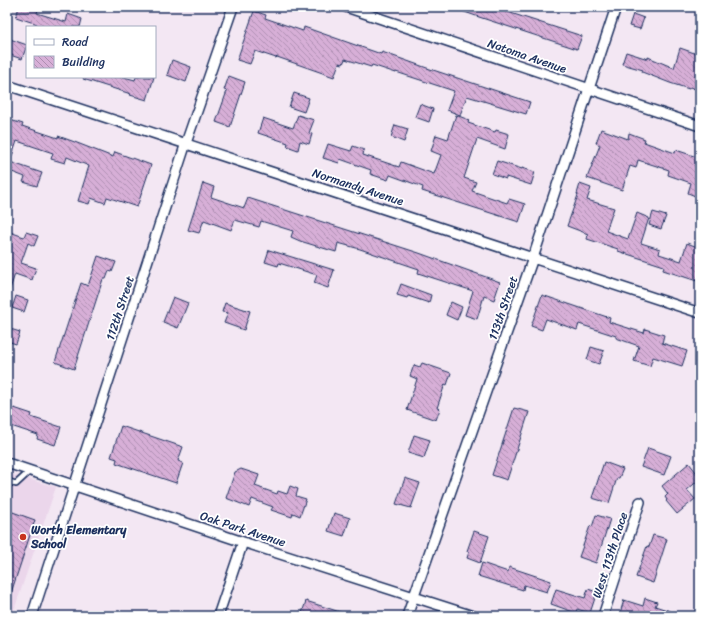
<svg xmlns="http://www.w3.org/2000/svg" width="707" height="623" font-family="Sriracha,sans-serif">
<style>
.built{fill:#ebd6eb}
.building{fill:url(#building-back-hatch);stroke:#1b2f5e}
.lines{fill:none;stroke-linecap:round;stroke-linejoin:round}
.service-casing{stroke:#1b2f5e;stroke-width:8}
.minor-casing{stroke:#1b2f5e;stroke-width:12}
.service{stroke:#fff;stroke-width:4.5}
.minor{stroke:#fff;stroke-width:9}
.poi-dot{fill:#c8321e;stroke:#fff;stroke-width:1.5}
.labels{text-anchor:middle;stroke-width:3.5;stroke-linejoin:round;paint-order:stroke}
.street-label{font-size:12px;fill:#1b2f5e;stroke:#fff}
.poi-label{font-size:12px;font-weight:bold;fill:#1b2f5e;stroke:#fff;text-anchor:start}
</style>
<defs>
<pattern id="building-back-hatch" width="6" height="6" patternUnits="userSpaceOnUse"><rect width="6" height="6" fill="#d7afd7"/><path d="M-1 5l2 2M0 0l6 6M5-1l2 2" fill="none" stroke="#ae8fb2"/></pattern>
</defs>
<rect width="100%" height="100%" fill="#f3e7f3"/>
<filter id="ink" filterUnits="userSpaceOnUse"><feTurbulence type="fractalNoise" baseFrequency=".025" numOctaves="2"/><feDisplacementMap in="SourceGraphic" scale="8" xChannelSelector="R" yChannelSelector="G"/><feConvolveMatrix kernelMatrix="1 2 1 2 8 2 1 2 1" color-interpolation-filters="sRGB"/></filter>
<g filter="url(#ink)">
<!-- built -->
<path class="built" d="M7 473 56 487 12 616H7Z"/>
<!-- building -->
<path class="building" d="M19 7H39L37 13 66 22 68 14 82 19 80 27H36L37 24 16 17Z
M456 7H492L582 36 577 49 479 17 456 9Z
M254 11 266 15 265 18 303 31 304 27 381 54 382 52 427 68 530 102 526 114 467 96 460 115 447 110 454 91 396 72V73L372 65 371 67 345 59 343 64 339 63 334 77 277 57 276 58 255 51 250 64 237 60Z
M633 14 644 18 640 29 629 26Z
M7 38 27 45 22 59 7 54Z
M680 48 700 55V91L690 87 689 89 670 83 642 72 643 70 622 64 626 52 648 59V57L674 68Z
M172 60 191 67 186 82 167 75Z
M229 76 245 82 230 127 216 122 227 91 224 90Z
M84 77H124L135 80 136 77H154L147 100 130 95 131 94 83 79Z
M294 93 309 98 304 112 289 107Z
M420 104 433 109 429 122 415 117Z
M298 115 314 120 309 133 312 134 309 144 300 141 298 150 287 146 288 143 258 133 263 118 293 128Z
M456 115 469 120 468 123 495 132 496 130 509 134 505 149 477 139 464 178 476 182 472 191 507 203 509 199 525 204 519 222 422 191 423 187 390 175 388 180 370 174 371 170 340 159 339 163 323 158 328 144 351 151 353 146 364 150 363 155 399 167 401 162 434 174 441 155 431 151 436 135 448 139Z
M7 119 23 124 22 126 58 138V136L72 141 113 157 115 152 151 165 137 207 107 197 105 203 91 198 89 204 78 201 89 166 67 157 65 163 51 159 53 153 17 141 10 162 42 173 37 186 23 182 25 177 7 170Z
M395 125 408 129 404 142 391 137Z
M601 129 628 139 629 133 645 139 644 142 675 153 676 150 700 158V198L688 193 691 183 668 175 669 170 638 160 636 168 630 166 622 190 587 178 600 145 596 143Z
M497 161 522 169V168L535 172 531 185 506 177V179L492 174Z
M203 183 214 187 211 197 244 208 248 198 419 253 500 282 494 300 484 296 477 319 465 315 473 291 418 273 419 269 360 249 338 243 336 252 300 241 291 237 293 231 261 221 259 227 235 220 231 230 204 220 199 233 188 230Z
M580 184 591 188 587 200 614 208 606 231 628 239 637 213 649 218 641 243 660 249 659 254 681 261 687 243 700 248V282L663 270 664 266 618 251V249L587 239 588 234 567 226 578 195 577 194Z
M653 212 666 216 661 229 649 225Z
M7 231 24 237 26 232 38 236 34 246 28 243 21 263 36 268 32 280 15 274 9 292H7Z
M269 250 334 270 328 288 314 283 317 275 279 263 278 266 265 262Z
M98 256 116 262 112 272 109 271 106 279H103L74 369 55 362 81 283 88 286Z
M401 284 431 295 429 303 408 296 407 298 397 295Z
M542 295 610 318 609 322 644 333 645 329 664 335 662 343 687 351 682 366 653 357 650 366 634 361 639 346 616 338V336L579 324 577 330 546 319 542 330 531 326Z
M16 296 28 300 24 312 12 308Z
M173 297 188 303 178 328 163 322Z
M451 302 462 307 457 320 446 315Z
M225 303 250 311 244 330 224 323 228 313 222 312Z
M7 328 20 332 16 344 7 341Z
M591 347 604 351 599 364 587 360Z
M422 363 451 373 447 385 445 384 437 408 440 409 436 420 407 410 417 379 410 376 414 365 420 367Z
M14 408 32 414 31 417 61 427 55 445 37 439 38 435 8 425Z
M514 408 529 412 507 480 492 475Z
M121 426 183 447 178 461 183 463 176 483 116 463 117 459 111 457Z
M414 435 430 440 424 458 408 453Z
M648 448 671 456 664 475 641 467Z
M604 462 623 469 619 478H617L609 503 592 498Z
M689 463 700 477V479L687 490 695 499 677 514 666 501 667 500 665 497 668 494 662 486Z
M241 469 259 475 255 486 277 494 278 491 287 494 290 486 298 489 296 496 306 499 300 516 293 513 292 517 271 510 273 507 252 499 249 507 226 498 235 472Z
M405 478 420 483 411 508 396 504Z
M7 510 35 520 9 599H7Z
M334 513 350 518 344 536 328 531Z
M596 515 610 519 596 563 579 557 590 526 592 527Z
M474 531 489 536 480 563 467 558 469 552 467 551Z
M653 535 667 539 653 583 636 577 647 546 649 547Z
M482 563 508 572 509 567 551 581 547 592 524 585 523 590 478 576Z
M556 589 585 598 588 589 597 592 590 613 577 609 576 613 551 604Z
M645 598 657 602 655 606 679 614V616H619L624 600 643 606Z
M306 601 346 614V616H301Z"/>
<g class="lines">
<defs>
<path id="service" d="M7 481 16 484 30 471"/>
<path id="minor" d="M346 7 700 126
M7 85 700 313
M7 463 243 542 473 616
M32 616 186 143 233 7
M218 616 243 542
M407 616 533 258 616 7
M603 616 640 502"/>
</defs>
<!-- service casing -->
<use href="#service" class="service-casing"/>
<!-- minor casing -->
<use href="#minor" class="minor-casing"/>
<!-- service -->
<use href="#service" class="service"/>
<!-- minor -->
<use href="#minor" class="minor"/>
</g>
</g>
<!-- markers -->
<circle class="poi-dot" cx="23" cy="537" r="4"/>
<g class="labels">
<!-- street labels -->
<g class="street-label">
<text transform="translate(527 56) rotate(19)" y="4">Natoma Avenue</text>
<text transform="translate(358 187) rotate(18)" y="4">Normandy Avenue</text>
<text transform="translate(120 308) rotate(-72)" y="4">112th Street</text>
<text transform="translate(503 308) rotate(-71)" y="4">113th Street</text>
<text transform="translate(243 529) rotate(18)" y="4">Oak Park Avenue</text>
<text transform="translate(610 555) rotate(-72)" y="4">West 113th Place</text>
</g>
<!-- poi labels -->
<g class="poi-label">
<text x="31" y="534">Worth Elementary<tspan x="31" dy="14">School</tspan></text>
</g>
</g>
<!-- margin -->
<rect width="707" height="623" fill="none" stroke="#fff" stroke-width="24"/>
<rect x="12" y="12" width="683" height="599" fill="none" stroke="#1b2f5e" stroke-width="1.5" filter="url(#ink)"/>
<!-- legend -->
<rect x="26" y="26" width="130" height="52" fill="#ffffff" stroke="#a4acbf"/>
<rect x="34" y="39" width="20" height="6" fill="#ffffff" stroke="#a4acbf"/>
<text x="62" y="46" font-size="12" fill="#1b2f5e">Road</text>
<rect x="34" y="56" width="20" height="12" fill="url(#building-back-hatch)" stroke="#a4acbf"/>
<text x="62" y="66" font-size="12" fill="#1b2f5e">Building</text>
</svg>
